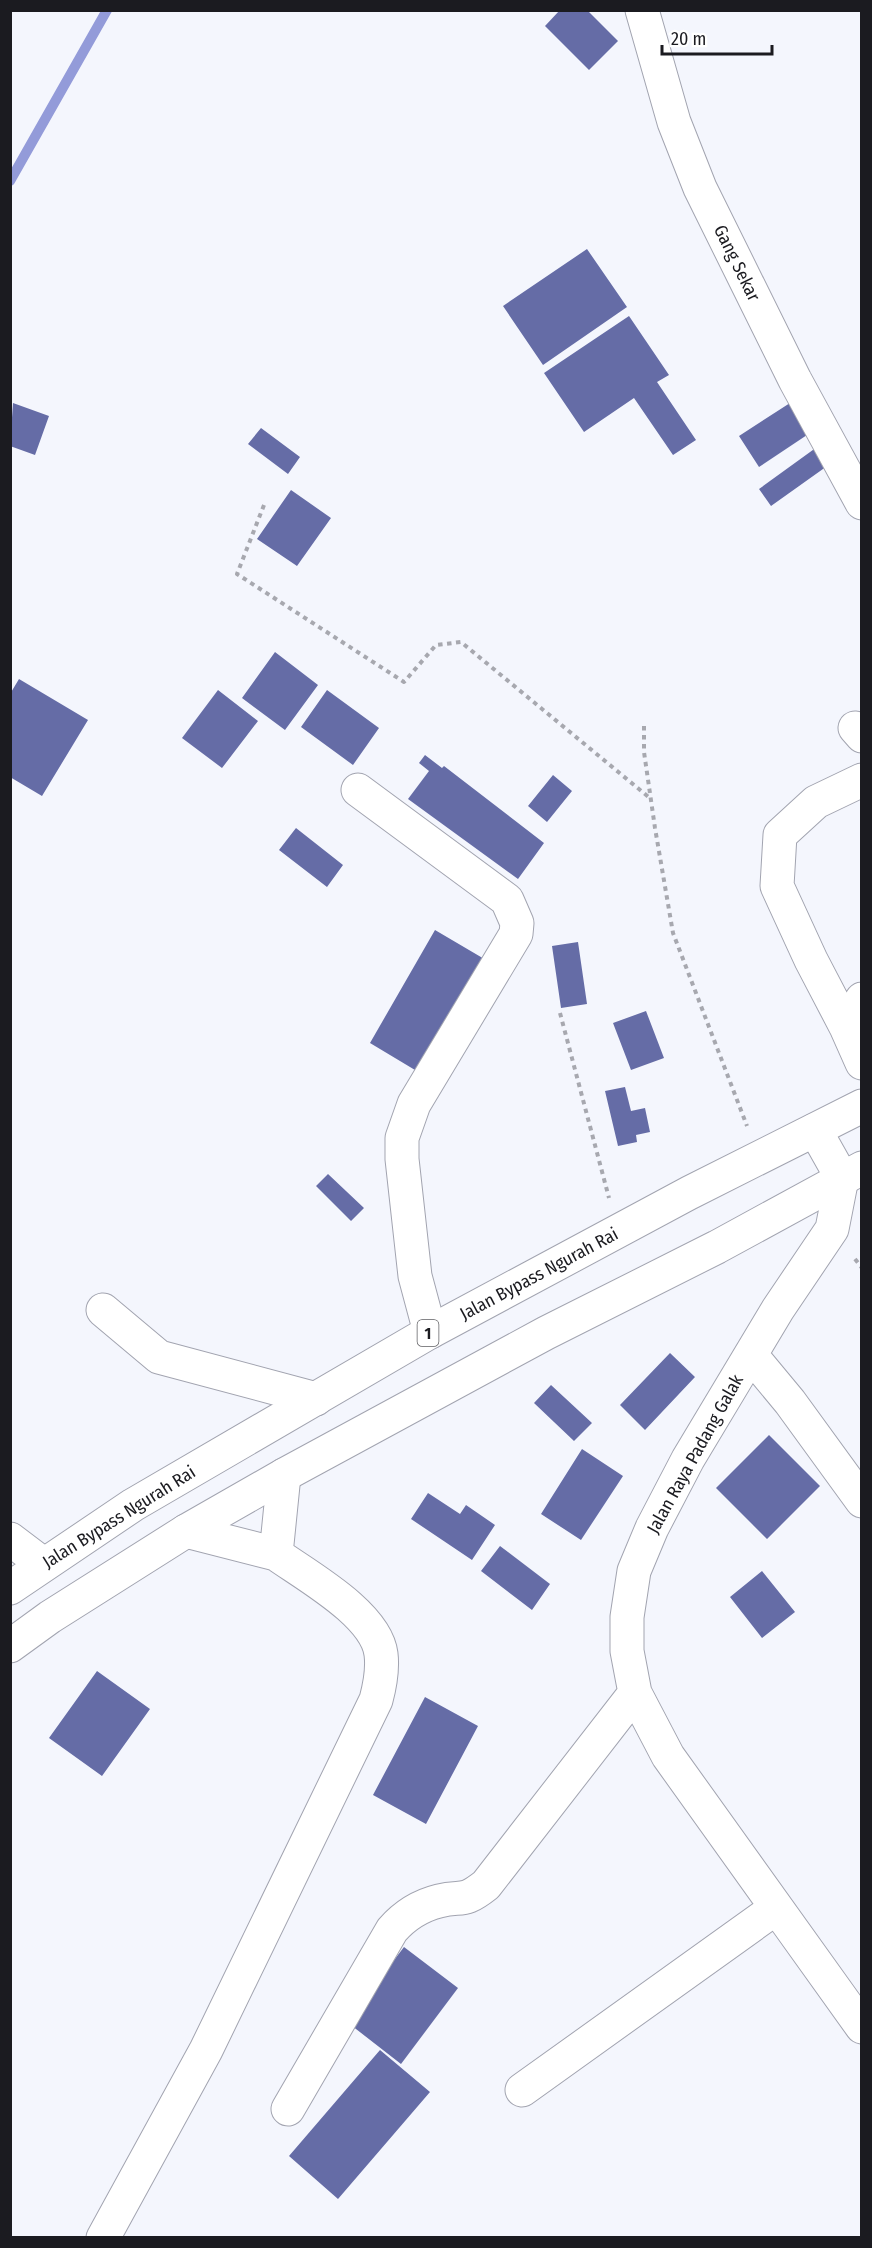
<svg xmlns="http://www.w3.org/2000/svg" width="872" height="2248" font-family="'Fira Sans Condensed',sans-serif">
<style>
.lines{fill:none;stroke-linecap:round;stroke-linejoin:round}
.stream{stroke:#939bd9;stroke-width:10}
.building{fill:#656ca6}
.minor-casing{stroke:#a2a4b0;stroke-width:35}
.highway-casing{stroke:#a2a4b0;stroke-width:35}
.path{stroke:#a7a8af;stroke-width:4;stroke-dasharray:4.5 4.5;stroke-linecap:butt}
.minor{stroke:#fff;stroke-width:33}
.highway{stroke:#fff;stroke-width:33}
.labels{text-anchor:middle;stroke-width:6;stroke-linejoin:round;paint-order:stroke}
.shield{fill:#fff;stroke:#5f5f63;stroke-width:1.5}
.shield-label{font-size:16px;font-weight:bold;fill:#1b1b20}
.street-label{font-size:18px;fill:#1b1b20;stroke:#fff}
</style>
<rect width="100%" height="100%" fill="#f4f6fd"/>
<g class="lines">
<!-- stream -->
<path class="stream" d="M10 181 107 10"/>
</g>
<!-- building -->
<path class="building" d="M560 10H587L618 41 589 70 545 26Z
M587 249 627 307 543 365 503 306Z
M629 316 669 375 657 382 696 440 673 455 634 398 584 432 544 373Z
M13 403 49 416 35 455 10 446Z
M790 403 810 433 759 467 739 436Z
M261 428 300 457 288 474 248 444Z
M817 447 830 464 771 506 759 489Z
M291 490 331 518 297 566 257 539Z
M275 652 318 685 285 730 242 698Z
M19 679 88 720 42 796 10 777V694Z
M218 690 258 721 222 768 182 738Z
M327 690 379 728 353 765 301 727Z
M425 755 442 768 444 766 544 843 518 879 408 799 429 771 419 763Z
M553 775 572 791 547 822 528 806Z
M296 828 343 865 327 887 279 850Z
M435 930 486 960 420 1073 370 1043Z
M578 942 587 1004 561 1008 552 946Z
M646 1011 664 1058 631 1070 613 1023Z
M625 1087 631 1111 645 1108 650 1132 636 1135 637 1142 618 1146 605 1091Z
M328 1174 364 1208 351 1221 316 1186Z
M670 1353 695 1377 645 1430 620 1405Z
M551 1385 592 1423 574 1441 534 1403Z
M769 1435 820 1486 767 1539 716 1488Z
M582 1449 623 1476 581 1540 541 1514Z
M428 1493 460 1514 466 1505 495 1525 472 1560 411 1519Z
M500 1546 550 1584 532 1610 481 1571Z
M762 1571 795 1612 762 1638 730 1597Z
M97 1671 150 1709 102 1776 49 1738Z
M425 1697 478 1726 426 1824 373 1795Z
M404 1947 458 1988 401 2064 347 2022Z
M380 2050 430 2092 338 2199 289 2156Z"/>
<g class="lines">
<defs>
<path id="minor" d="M642 10 674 122 700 188 795 380 862 503
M855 728 862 736
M358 790 507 900 517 923 516 934 414 1104 402 1138V1159L415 1276 430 1332
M862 999 846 1027 862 1063
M846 1027 811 960 777 886 780 835 816 802 862 780
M815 1130 842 1178 832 1229 778 1309 688 1459 652 1528 634 1571 627 1617V1651L635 1693 668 1756 862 2027
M103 1310 159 1357 316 1399
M751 1355 790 1402 862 1501
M186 1531 276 1554
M10 1539 43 1564
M522 2090 776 1908
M288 2109 392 1930C405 1915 419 1906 439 1901 463 1895 462 1904 486 1885L635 1693
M103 2238 206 2050 376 1700C380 1685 383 1670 381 1654 376 1614 307 1576 276 1554L284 1475"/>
<path id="highway" d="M10 1588 133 1505 430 1332 689 1193 862 1106
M10 1646 50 1617 186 1531 284 1475 546 1333 717 1247 862 1168"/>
</defs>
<!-- minor casing -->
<use href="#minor" class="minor-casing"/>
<!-- highway casing -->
<use href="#highway" class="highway-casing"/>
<!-- path -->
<path class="path" d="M264 505 237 574 404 682 436 645 461 642 651 799
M644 726V752L655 828 673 933 747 1126
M560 1013 609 1198
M855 1259 862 1268"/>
<!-- minor -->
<use href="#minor" class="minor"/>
<!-- highway -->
<use href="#highway" class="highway"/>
</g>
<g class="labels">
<!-- shield labels -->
<rect class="shield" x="417.5" y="1320" width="21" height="26" rx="4.5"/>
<g class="shield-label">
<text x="428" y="1339">1</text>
</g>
<!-- street labels -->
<g class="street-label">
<text transform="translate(737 263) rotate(64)" y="6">Gang Sekar</text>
<text transform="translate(539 1274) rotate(-28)" y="6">Jalan Bypass Ngurah Rai</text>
<text transform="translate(695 1454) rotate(-61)" y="6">Jalan Raya Padang Galak</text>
<text transform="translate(119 1517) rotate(-32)" y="6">Jalan Bypass Ngurah Rai</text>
</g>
</g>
<!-- border -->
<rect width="872" height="2248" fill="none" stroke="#1b1b20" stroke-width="24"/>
<!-- scale -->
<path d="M662 45v9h110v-9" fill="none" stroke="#1b1b20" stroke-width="3"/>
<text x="671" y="45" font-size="18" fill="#1b1b20" stroke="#ffffff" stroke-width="4.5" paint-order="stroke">20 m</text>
</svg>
